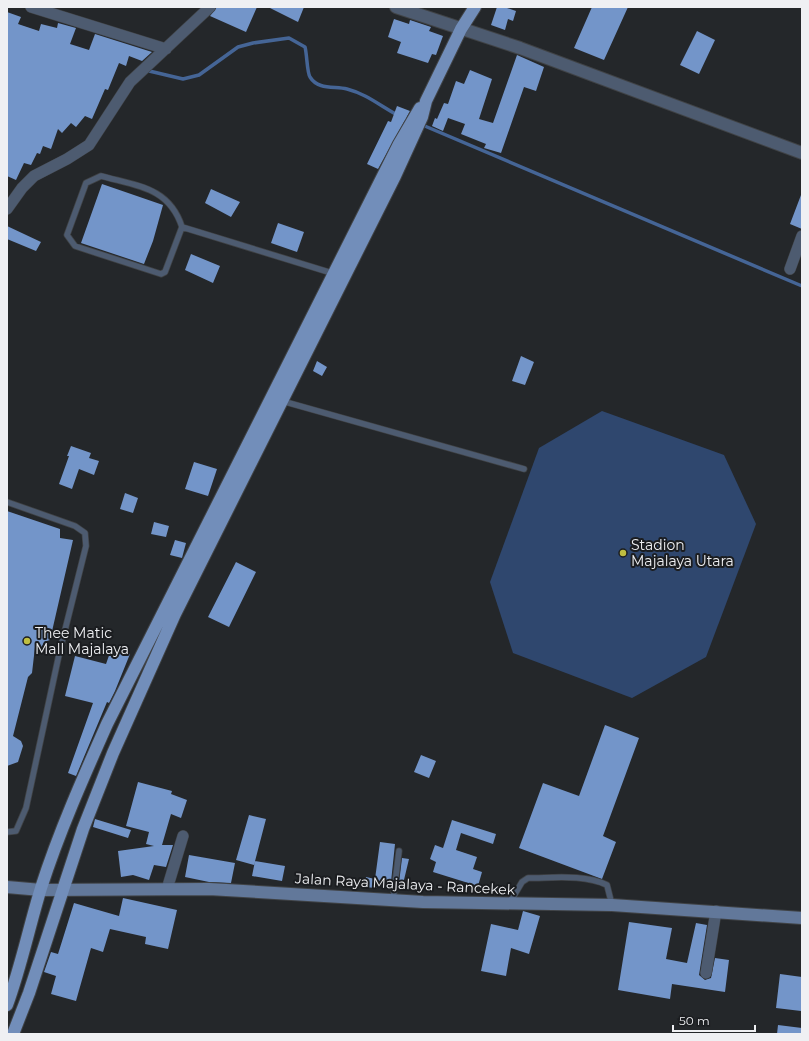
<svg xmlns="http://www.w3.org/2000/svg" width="809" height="1041" font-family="Montserrat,sans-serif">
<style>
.green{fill:#2f476e}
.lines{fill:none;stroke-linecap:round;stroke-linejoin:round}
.stream{stroke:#456596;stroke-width:3.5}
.building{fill:#7395c9}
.service-casing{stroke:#404346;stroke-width:7}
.minor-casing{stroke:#404346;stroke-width:12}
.tertiary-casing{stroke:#404346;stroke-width:14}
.secondary-casing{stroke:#404346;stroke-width:14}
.primary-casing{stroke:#404346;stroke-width:14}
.service{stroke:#4d5b70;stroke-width:5.5}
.minor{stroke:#4d5b70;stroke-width:11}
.tertiary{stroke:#4d5b70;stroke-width:12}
.secondary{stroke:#62789a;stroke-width:12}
.primary{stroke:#728eba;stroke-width:12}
.poi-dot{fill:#bfbe41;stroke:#1b1d20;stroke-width:1.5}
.labels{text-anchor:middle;stroke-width:4;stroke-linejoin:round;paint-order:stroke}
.poi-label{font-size:14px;fill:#eff0f3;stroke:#1b1d20;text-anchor:start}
.street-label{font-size:14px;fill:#eff0f3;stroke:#1b1d20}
</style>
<rect width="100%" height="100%" fill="#24272a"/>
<!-- green -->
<path class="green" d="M602 411 724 455 756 524 706 657 632 698 513 653 490 582 539 448Z"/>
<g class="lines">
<!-- stream -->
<path class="stream" d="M145 70 183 79 199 75 238 47 253 43 289 38 305 47C307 54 307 73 310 77 318 90 334 86 347 89 371 95 388 113 410 121
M420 124 802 286"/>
</g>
<!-- building -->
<path class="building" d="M217 7H257L246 32 210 16Z
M268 7H304L298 22Z
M497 7H504L516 11 513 21 508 19 505 30 491 25Z
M592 7H628L604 60 574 48Z
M7 12 21 17 18 24 39 31 41 24 57 28 58 23 76 28 70 44 89 50 95 34 152 52 142 61 129 56 126 66 119 63 108 90 105 89 92 119 85 116 76 127 71 123 62 133 58 129 51 149 43 146 40 154 37 153 31 165 24 163 16 180 7 176Z
M394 19 409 24 410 20 431 27 429 31 443 36 436 55 432 54 428 63 397 53 401 42 388 37Z
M697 31 715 40 699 74 680 65Z
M517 55 544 67 536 91 524 87 501 153 484 148 486 144 461 134 465 124 448 118 443 131 432 126 435 118 437 119 444 103 448 104 456 81 464 84 470 70 492 79 479 119 493 123Z
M397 106 410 111 378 169 367 164 388 121 391 122Z
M102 184 163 205 153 241 144 264 81 243Z
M211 189 240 202 231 217 205 203Z
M801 195H802V229L790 224Z
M278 223 304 232 297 252 271 243Z
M7 226 41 242 36 251 7 239Z
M191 254 220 266 213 283 185 270Z
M521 356 534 362 525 385 512 381Z
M317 361 327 367 322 376 313 371Z
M71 446 91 453 89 458 99 461 94 475 79 469 72 489 59 484 69 456H67Z
M194 462 217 469 208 496 185 489Z
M125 493 138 498 133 513 120 509Z
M7 511 60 529V538L73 540 50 640 44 642 42 647H35L32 673 28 677 13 736 21 741 23 746 18 762 7 766Z
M154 522 169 526 166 537 151 534Z
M175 540 186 543 182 558 170 555Z
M236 562 256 572 229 627 208 617Z
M112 647 130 654 115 691 109 703 107 702 76 776 68 773 93 703 65 696 75 656 106 664Z
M605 725 639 738 603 836 616 842 602 879 519 848 543 783 579 796Z
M421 755 436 761 429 778 414 772Z
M138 782 172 791 171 794 187 800 181 818 171 814 162 845H173L166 867 154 865 149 880 133 875 121 877 118 851 154 846 146 844 149 832 126 826Z
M249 815 266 819 254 865 236 860Z
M95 819 131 830 128 838 93 827Z
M452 820 496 834 493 844 461 833 456 850 477 857 473 869 482 872 478 886 433 872 436 862 430 859 435 845 443 848Z
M380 842 395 844 391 882 389 885 377 884V888L364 887 366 877 375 879Z
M189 855 235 863 231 883 209 882 185 877Z
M402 858 409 859 403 884 399 883Z
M255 861 285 866 282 881 252 876Z
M123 898 177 910 168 949 145 944 146 937 110 929 103 952 91 948 76 1001 51 994 56 976 44 972 51 952 58 954 74 903 119 916Z
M523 911 540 916 529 954 511 948 506 976 481 971 491 924 518 930Z
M629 922 672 928 666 959 687 963 696 923 707 925 699 975 705 980 711 978 715 958 729 960 725 992 672 984 670 999 618 990Z
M780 974 802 977 801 1011 776 1008Z
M778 1025 802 1028V1034H777Z"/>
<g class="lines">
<defs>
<path id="service" d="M101 176C137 186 169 187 182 227L165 272 161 274 75 246 67 235 86 183Z
M182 227 335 274
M282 401 524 469
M7 502 75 526 85 533 86 546 60 650 26 808 16 831 7 832
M393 900 399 851
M509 904 522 882 528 878C553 878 584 874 607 885L612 905"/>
<path id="minor" d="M31 7 166 49
M7 209 22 188 34 176 67 159 89 145 130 82 210 7
M790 269 802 236
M167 889 183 836
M706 973 716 911"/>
<path id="tertiary" d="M396 7 520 48 802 153"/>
<path id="secondary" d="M7 887 41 890 209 889 423 902 612 905 802 918"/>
<path id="primary" d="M7 1005C21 967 29 927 41 888 59 832 83 778 107 724L399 144 420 108
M13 1034 29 993 83 829 113 753 175 614 395 176 422 117 426 101 461 29 475 7"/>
</defs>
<!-- service casing -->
<use href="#service" class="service-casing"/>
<!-- minor casing -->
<use href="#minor" class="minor-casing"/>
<!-- tertiary casing -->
<use href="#tertiary" class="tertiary-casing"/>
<!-- secondary casing -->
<use href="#secondary" class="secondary-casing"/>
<!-- primary casing -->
<use href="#primary" class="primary-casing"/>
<!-- service -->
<use href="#service" class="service"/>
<!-- minor -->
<use href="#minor" class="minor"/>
<!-- tertiary -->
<use href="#tertiary" class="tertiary"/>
<!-- secondary -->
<use href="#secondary" class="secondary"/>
<!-- primary -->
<use href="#primary" class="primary"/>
</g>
<!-- markers -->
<g class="poi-dot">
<circle cx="623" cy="553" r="4"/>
<circle cx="27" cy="641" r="4"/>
</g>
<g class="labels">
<!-- poi labels -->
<g class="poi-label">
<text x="631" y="550">Stadion<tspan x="631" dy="16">Majalaya Utara</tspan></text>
<text x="35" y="638">Thee Matic<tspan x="35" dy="16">Mall Majalaya</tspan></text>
</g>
<!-- street labels -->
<g class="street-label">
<text transform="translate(405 884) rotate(3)" y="5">Jalan Raya Majalaya - Rancekek</text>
</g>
</g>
<!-- border -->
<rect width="809" height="1041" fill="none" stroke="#eff0f3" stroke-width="16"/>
<!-- scale -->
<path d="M673 1025v6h82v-6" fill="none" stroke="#eff0f3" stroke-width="2"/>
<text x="679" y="1025" font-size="12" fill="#eff0f3" stroke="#1b1d20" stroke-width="3" paint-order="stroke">50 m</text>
</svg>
